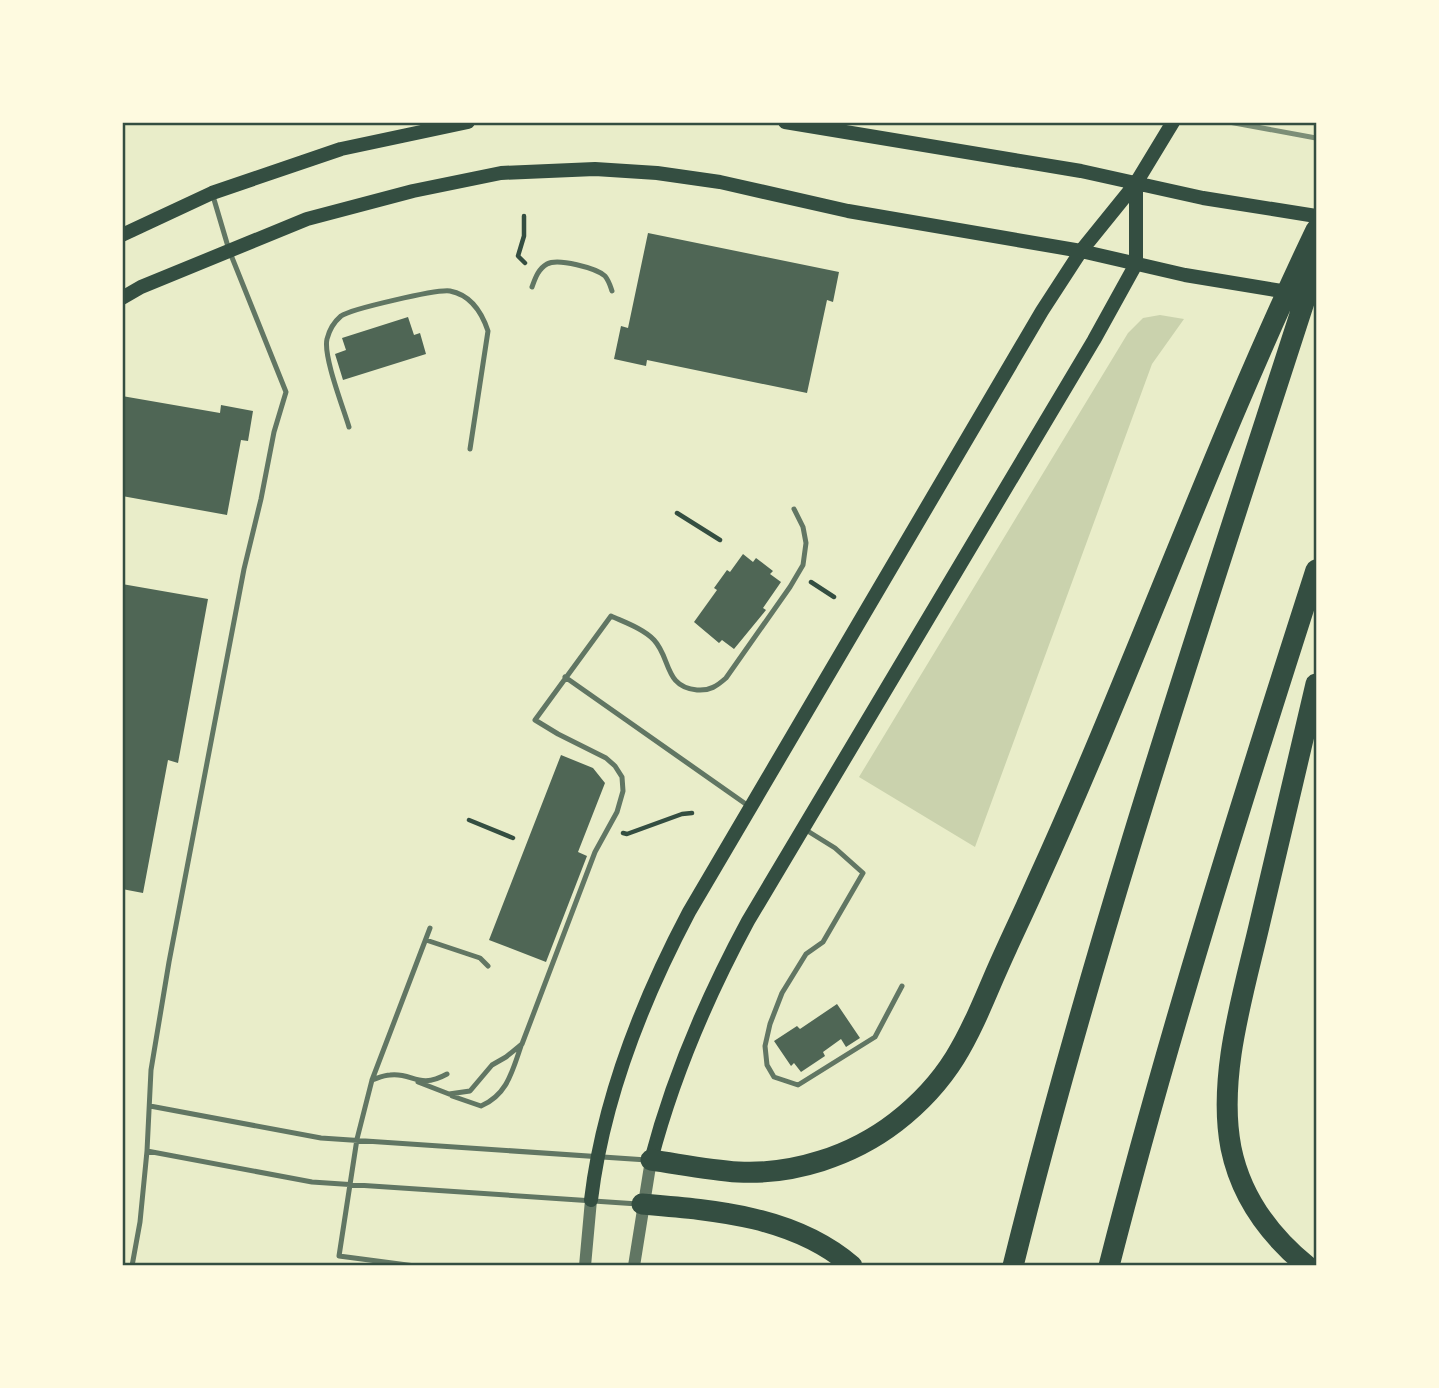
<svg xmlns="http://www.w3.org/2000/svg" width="1439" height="1388" font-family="'Source Sans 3',sans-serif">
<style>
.green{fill:#cad2ad}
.building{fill:#4f6655}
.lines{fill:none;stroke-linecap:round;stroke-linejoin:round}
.path{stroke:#344e41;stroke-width:4.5}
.service{stroke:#617663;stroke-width:5}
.tertiary{stroke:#617663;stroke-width:12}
.secondary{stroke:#344e41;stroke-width:14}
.motorway{stroke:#344e41;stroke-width:21}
.rail{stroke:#7c8e77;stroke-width:5}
.neatline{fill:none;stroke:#344e41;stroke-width:2.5}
</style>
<rect width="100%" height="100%" fill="#e9edc9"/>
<!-- green -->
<path class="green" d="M1160 315 1184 319 1152 364 975 847 859 777 1128 333 1143 318Z"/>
<!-- building -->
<path class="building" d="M648 233 839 272 833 302 827 300 807 393 647 360 646 366 614 359 621 326 628 328Z
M408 317 414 335 420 333 426 354 343 380 335 354 346 350 342 338Z
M122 396 220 413 221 405 253 411 248 441 241 440 227 515 122 496Z
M743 554 753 562 756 558 773 571 770 574 781 582 763 608 766 610 734 649 722 640 719 643 694 622 717 590 714 588 727 570 730 572Z
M122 584 208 599 178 763 168 760 143 893 122 889Z
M561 755 593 768 605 783 578 852 587 856 546 962 489 940Z
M837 1004 860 1038 846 1047 841 1039 823 1052 825 1056 801 1072 794 1063 791 1066 774 1041 797 1026 800 1029Z"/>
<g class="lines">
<!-- path -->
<path class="path" d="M524 216V236L518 256 525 263
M677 513 720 540
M811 582 834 597
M469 820 513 838
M623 833 627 834 682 814 692 813"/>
<!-- service -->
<path class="service" d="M122 124 125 122
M532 287C535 279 538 269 547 264 558 258 596 268 605 276 609 281 610 285 612 291
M349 427C343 407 323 356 327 339 329 331 334 322 341 316 351 309 437 289 450 291 471 295 482 313 488 331L470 449
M565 677 750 807
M806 830 835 848 863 873 823 942 806 954 782 993 770 1024 765 1046 767 1065 774 1077 798 1085 875 1037 902 986
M426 940 480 958 488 966
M372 1080C378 1078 384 1075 390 1075 413 1072 418 1090 447 1074
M418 1082 449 1094 470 1091 492 1065 506 1057 522 1044 595 852 617 812 623 791 622 777 615 766 606 758 558 734 535 720 611 616C624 622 644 629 654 640 671 658 664 687 697 690 710 691 717 686 726 678L790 587 803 565 806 543 803 527 794 509
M452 1096 481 1106C507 1095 512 1072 521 1046
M150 1106 321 1138 647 1160
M147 1151 312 1182 638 1204
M132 1266 140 1222 147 1151 151 1070 169 962 244 569 261 499 274 432 286 392 229 250 213 196
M415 1266 339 1256 357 1139 372 1080 430 928"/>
<!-- tertiary -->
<path class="tertiary" d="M585 1266 591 1200
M634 1266 651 1160"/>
<!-- secondary -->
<path class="secondary" d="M785 122 1081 171 1203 198 1316 216
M122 235 212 193 341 149 468 122
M122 298 141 287 307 219 413 191 501 173 595 169 657 173 720 182 848 211 1081 251 1185 275 1294 293
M651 1160C673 1076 707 997 748 921L1094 340 1136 264V183
M591 1200C603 1099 642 1001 689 912L1042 311 1081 251 1136 183 1173 122"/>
<!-- motorway -->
<path class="motorway" d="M651 1160C679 1164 709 1170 738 1172 793 1175 852 1156 896 1122 950 1080 967 1040 993 979 1007 946 1023 914 1037 882 1135 667 1214 443 1316 230
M642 1204C714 1210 794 1216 852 1266
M1013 1266C1097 927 1209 597 1316 265
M1109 1266C1169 1031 1242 800 1316 570
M1307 1266C1269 1235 1241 1197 1231 1148 1217 1076 1244 992 1260 922 1279 843 1297 763 1316 684"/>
<!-- rail -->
<path class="rail" d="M1229 122 1316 138"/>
</g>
<!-- border -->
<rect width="1439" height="1388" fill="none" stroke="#fefae0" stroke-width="248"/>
<rect x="124" y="124" width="1191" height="1140" class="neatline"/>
</svg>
